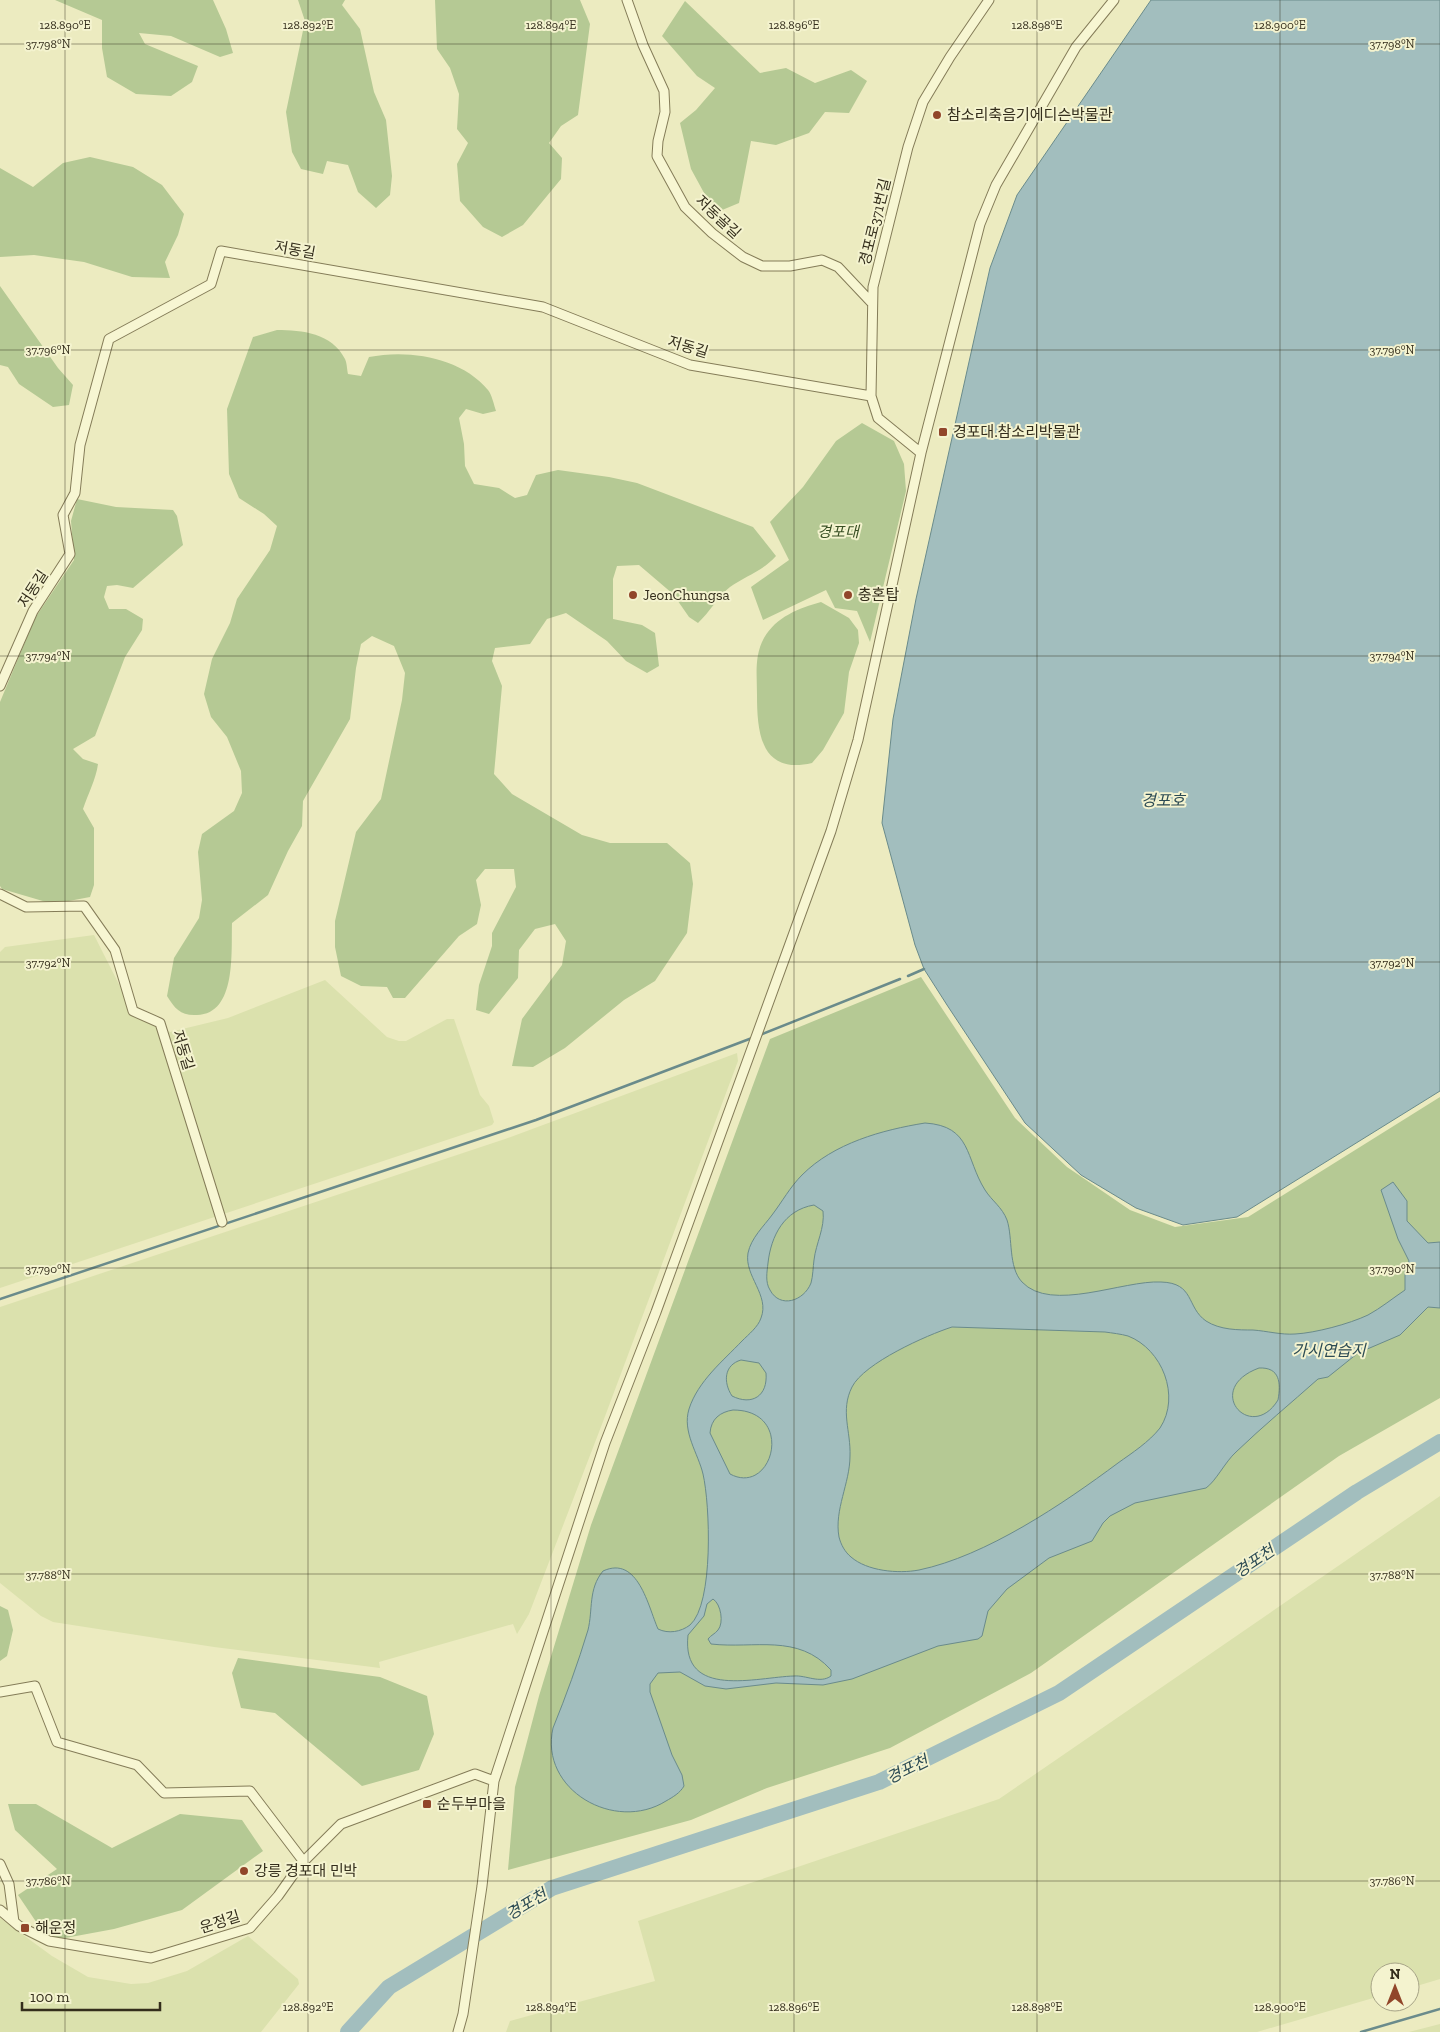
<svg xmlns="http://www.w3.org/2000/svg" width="1440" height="2032" font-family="'Zilla Slab','Noto Sans KR',serif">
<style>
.farmland{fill:#dbe1ad}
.green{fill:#b5c994}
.water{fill:#a2bebe;stroke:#6a8b8b;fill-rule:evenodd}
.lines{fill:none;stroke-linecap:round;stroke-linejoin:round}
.stream{stroke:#6a8b8b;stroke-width:2.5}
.river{stroke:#a2bebe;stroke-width:16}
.minor-casing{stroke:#847c58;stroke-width:11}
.minor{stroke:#f7f6d2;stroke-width:9}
.ticks{fill:none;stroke:#342e1c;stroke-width:1;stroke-opacity:0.45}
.poi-dot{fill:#91462a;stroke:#f4f3cf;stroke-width:2}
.labels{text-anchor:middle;stroke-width:4;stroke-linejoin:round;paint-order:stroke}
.poi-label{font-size:15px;fill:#342e1c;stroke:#f4f3cf;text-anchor:start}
.street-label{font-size:15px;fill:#342e1c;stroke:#f4f3cf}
.park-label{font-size:15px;font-style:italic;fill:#395024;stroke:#f4f3cf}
.water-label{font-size:16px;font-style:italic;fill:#2c4b54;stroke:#f4f3cf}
.ticks-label{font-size:12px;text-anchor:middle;fill:#342e1c;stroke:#f4f3cf;stroke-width:4;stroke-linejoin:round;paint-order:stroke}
</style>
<rect width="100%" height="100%" fill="#ecebc0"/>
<!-- farmland -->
<path class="farmland" d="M94 935 133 1012 170 1032 228 1018 325 980 387 1037 399 1041H406L447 1019H454L480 1095 489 1106 494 1122 492 1125 0 1288V952L5 947Z
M737 1053 738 1061 604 1419 529 1614 517 1634 513 1624 379 1662 380 1668 214 1647 53 1622 41 1616 0 1583V1307L505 1139Z
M1440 1496V1979L1410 1988V1972H1380V1996L1257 2032H506L510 2021 655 1981 638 1921 999 1799Z
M0 1918 52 1956 88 1977 131 1984 148 1983 187 1971 248 1936 298 1979 299 1984 261 2032H0Z
M1440 2024V2032H1409Z"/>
<!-- green -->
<path class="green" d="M55 0H213L226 29 233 53 220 57 171 36 139 33 145 44 198 66 192 82 171 96 136 94 107 77 102 48V20Z
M298 0H345L342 5 360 29 374 92 386 120 392 176 390 195 376 208 358 192 348 165 327 161 323 174 301 169 292 152 286 112 305 21Z
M435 0H580L590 24 578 115 561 126 549 143 562 158 561 179 523 225 502 237 483 227 460 201 457 164 468 143 457 129 459 94 450 68 437 49Z
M685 1 760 73 786 68 815 83 851 70 867 81 849 113 825 112 809 133 776 145 751 141 739 203 715 213 691 169 680 123 696 110 715 88 697 76 662 36Z
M90 157 133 167 162 185 184 214 178 235 165 262 170 278 132 277 84 262 34 255 0 257V168L33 187 63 163Z
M0 286 58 368 73 385 69 405 53 407 19 384 8 367 0 365Z
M277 330C302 330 332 333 345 359 347 363 347 370 348 374L361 376 369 357C408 349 461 357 488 390 492 395 494 405 496 411L483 414 466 409 459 418 464 444 465 466 474 484 499 488 515 498 527 495 536 475 558 470 609 477 637 483 753 527 776 556C763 571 745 576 730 587 720 594 709 613 698 623L689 617 673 594 639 565 617 566 613 579V619L642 625 655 633 659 666 647 673 626 661 607 641 566 613 547 619 530 644 495 648 492 661 502 686 494 774 512 794 582 835 610 843H667L690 863 693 884 687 933 655 981 624 1000 565 1048 533 1067 512 1066 522 1019 562 965 566 941 555 924 535 929 519 950 518 978 489 1014 476 1010 479 985 492 946V933L516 887 514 869H485L476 880 481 905 477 924 459 936 405 998H393L387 987 361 986 341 976 335 947V921L356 832 381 799 402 700 405 673 394 646 372 636 361 644 356 668 350 719 303 801 302 826 288 851 268 895 232 923C231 951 237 1014 197 1015 181 1016 175 1009 167 996L174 958 199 918 202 900 198 852 202 834 234 811 242 793 241 771 227 737 211 717 204 694 212 659 230 623 237 599 270 550 277 526 264 514 239 498 229 474 227 409 253 337Z
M862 423 894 441 904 464 906 491 870 642 857 611 835 608 826 590 763 620 751 587 789 560 770 522 803 487 836 441Z
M77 499 116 507 173 510 177 516 183 545 133 588 117 585 107 586 104 597 109 609H126L143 619 142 630 125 657 95 736 73 749 83 759 98 764C96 779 88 794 83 809L94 828V885L90 897 53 904 2 889 0 886V702L35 618 74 560 71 521Z
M821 602 849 618 858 630 859 643 849 672 844 713 823 750 812 763C761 775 757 733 757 695 757 676 754 656 764 638 776 617 799 608 821 602Z
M921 977 1015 1118 1067 1167 1130 1210 1175 1227 1248 1217 1440 1097V1398L1339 1456 1031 1673 890 1748 767 1788 691 1820 508 1870 515 1787 539 1696 591 1525 770 1039Z
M0 1606 8 1610 13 1630 7 1656 0 1661Z
M238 1658 380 1677 427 1696 434 1734 419 1770 362 1786 275 1713 241 1708 232 1673Z
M8 1804H36L112 1848 180 1814 242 1820 263 1851 182 1910 114 1929 49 1941 18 1895 57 1869 15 1830Z"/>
<!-- water -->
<path class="water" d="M1151 0H1440V1091L1237 1217 1183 1225 1136 1208 1081 1175 1025 1123 947 1005 924 969 915 945 882 823 893 719 916 599 990 268 1017 195Z
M925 1123C972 1126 965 1158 985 1190 992 1201 1002 1207 1007 1220 1013 1238 1008 1267 1022 1282 1051 1313 1123 1280 1161 1282 1195 1283 1186 1307 1206 1321 1220 1330 1238 1330 1253 1330 1267 1331 1281 1335 1295 1334 1315 1333 1349 1324 1368 1315 1381 1308 1393 1298 1405 1290V1271L1409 1261 1398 1239 1381 1190 1393 1182 1407 1201V1221L1428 1243 1440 1242V1308L1428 1307 1400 1335 1358 1353 1328 1377 1318 1379C1291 1403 1262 1427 1236 1452 1225 1462 1216 1481 1206 1488L1135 1503 1110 1516 1103 1523 1092 1541 1049 1558 1007 1589 988 1611 982 1636 978 1639 938 1646 852 1679 823 1685 776 1683 726 1689 705 1686 680 1672 658 1673 650 1684V1692L672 1755 682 1775 684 1786C680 1793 673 1797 666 1801 615 1833 539 1790 553 1728 566 1696 578 1663 588 1630 593 1610 588 1589 603 1571 638 1555 648 1606 658 1629 668 1634 681 1632 690 1625 714 1604 710 1504 703 1474 698 1453 682 1432 689 1409 698 1381 723 1361 742 1341 749 1334 758 1327 761 1318 770 1295 744 1276 748 1253 751 1238 764 1226 772 1215 782 1202 790 1187 802 1175 834 1143 882 1130 925 1123ZM814 1205 823 1211C825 1228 816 1243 814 1260 813 1267 813 1276 811 1283 804 1301 780 1309 770 1290 765 1282 767 1272 768 1263 771 1236 784 1210 814 1205ZM952 1327 1105 1332C1112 1333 1121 1334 1128 1336 1162 1349 1181 1396 1160 1428 1149 1442 1132 1453 1118 1463 1063 1504 986 1556 919 1570 898 1574 867 1571 851 1557 845 1552 841 1545 839 1537 834 1510 850 1483 850 1456 851 1431 840 1411 852 1387 864 1363 927 1335 952 1327ZM741 1360 759 1363 766 1373C768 1396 752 1406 732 1396 723 1382 724 1365 741 1360ZM1259 1368C1280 1367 1281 1383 1278 1400 1251 1444 1202 1389 1259 1368ZM733 1410C796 1410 773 1497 730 1474L710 1433C711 1419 720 1412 733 1410ZM713 1599C721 1604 724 1623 718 1630 715 1634 711 1635 708 1639L711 1644C754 1649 798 1633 831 1670V1676C820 1684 806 1675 794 1676 757 1677 681 1700 688 1635L704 1616 707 1604Z"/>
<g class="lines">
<!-- stream -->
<path class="stream" d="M908 976 924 969
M760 1035 900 979
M0 1299 536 1120 752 1038
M1361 2032 1440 2009"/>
<!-- river -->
<path class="river" d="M348 2032 389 1987 552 1888 879 1782 1059 1693 1357 1492 1440 1442"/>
<defs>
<path id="minor" d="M627 0 643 45 664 91 665 112 658 141 657 156 685 207 712 233 743 257 762 266H790L822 260 838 267 871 302
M921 453 878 418 871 396 873 287 908 147 923 102 950 57 989 0
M0 686 33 611 70 554 63 515 75 493 80 445 109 339 211 284 221 251 543 307 690 365 871 396
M0 894 26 907 84 906 115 950 133 1011 160 1023 222 1222
M0 1692 35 1686 57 1742 137 1765 164 1793 250 1791 304 1862
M0 1864 9 1884 14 1922
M0 1910 19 1926 49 1941 151 1958 250 1928 278 1896 300 1865 341 1824 475 1774 494 1781
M458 2032 463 2014 482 1886 494 1781 605 1443 656 1312 831 831 858 740 921 453 980 224 996 185 1076 47 1114 0"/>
</defs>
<!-- minor casing -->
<use href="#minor" class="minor-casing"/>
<!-- minor -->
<use href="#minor" class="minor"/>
</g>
<!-- ticks -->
<path class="ticks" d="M65 0V2032M308 0V2032M551 0V2032M794 0V2032M1037 0V2032M1280 0V2032M0 44H1440M0 350H1440M0 656H1440M0 962H1440M0 1268H1440M0 1574H1440M0 1881H1440"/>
<!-- markers -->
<g class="poi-dot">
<circle cx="937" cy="115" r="5"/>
<rect x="938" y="427" width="10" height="10" rx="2.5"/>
<circle cx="633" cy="595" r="5"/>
<circle cx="848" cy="595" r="5"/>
<rect x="422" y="1799" width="10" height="10" rx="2.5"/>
<circle cx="244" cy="1871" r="5"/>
<rect x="20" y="1923" width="10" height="10" rx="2.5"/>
</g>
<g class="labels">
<!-- poi labels -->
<g class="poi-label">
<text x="947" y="120">참소리축음기에디슨박물관</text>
<text x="953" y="437">경포대.참소리박물관</text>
<text x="643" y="600">JeonChungsa</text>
<text x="858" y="600">충혼탑</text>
<text x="437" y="1809">순두부마을</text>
<text x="254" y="1876">강릉 경포대 민박</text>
<text x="35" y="1933">해운정</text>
</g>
<!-- street labels -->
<g class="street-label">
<text transform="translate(718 217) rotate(43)" y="5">저동골길</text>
<text transform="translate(875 222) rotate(-76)" y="5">경포로371번길</text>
<text transform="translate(295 250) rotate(10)" y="5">저동길</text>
<text transform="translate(688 347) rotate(17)" y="5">저동길</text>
<text transform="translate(33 589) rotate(-57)" y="5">저동길</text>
<text transform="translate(183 1050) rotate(73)" y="5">저동길</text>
<text transform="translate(220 1922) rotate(-18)" y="5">운정길</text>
</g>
<!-- park labels -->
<g class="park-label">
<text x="838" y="537">경포대</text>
</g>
<!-- water labels -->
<g class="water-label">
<text x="1163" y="806">경포호</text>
<text x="1329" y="1356">가시연습지</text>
<text transform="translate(1254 1561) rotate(-34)" y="6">경포천</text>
<text transform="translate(907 1769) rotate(-26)" y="6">경포천</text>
<text transform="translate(526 1904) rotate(-31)" y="6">경포천</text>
</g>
</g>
<g class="ticks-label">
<text x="65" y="29">128.890°E</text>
<text x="308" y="29">128.892°E</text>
<text x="551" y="29">128.894°E</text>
<text x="794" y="29">128.896°E</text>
<text x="1037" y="29">128.898°E</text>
<text x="1280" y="29">128.900°E</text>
<text x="48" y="48">37.798°N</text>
<text x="1392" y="48">37.798°N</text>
<text x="48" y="354">37.796°N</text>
<text x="1392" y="354">37.796°N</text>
<text x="48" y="660">37.794°N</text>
<text x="1392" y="660">37.794°N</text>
<text x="48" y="967">37.792°N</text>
<text x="1392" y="967">37.792°N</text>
<text x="48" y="1273">37.790°N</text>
<text x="1392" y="1273">37.790°N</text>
<text x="48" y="1579">37.788°N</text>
<text x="1392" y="1579">37.788°N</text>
<text x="48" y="1885">37.786°N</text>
<text x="1392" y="1885">37.786°N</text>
<text x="308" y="2011">128.892°E</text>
<text x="551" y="2011">128.894°E</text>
<text x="794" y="2011">128.896°E</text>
<text x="1037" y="2011">128.898°E</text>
<text x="1280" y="2011">128.900°E</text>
</g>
<!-- north arrow -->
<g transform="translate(1395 1987)"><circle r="24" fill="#f4f3cf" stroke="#a7a487"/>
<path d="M0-4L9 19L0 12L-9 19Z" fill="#91462a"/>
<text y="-8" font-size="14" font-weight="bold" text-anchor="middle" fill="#342e1c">N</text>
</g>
<!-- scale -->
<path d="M22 2002v8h138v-8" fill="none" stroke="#342e1c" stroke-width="2.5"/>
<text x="30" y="2002" font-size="15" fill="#342e1c" stroke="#f4f3cf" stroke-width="4" paint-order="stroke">100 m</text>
</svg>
